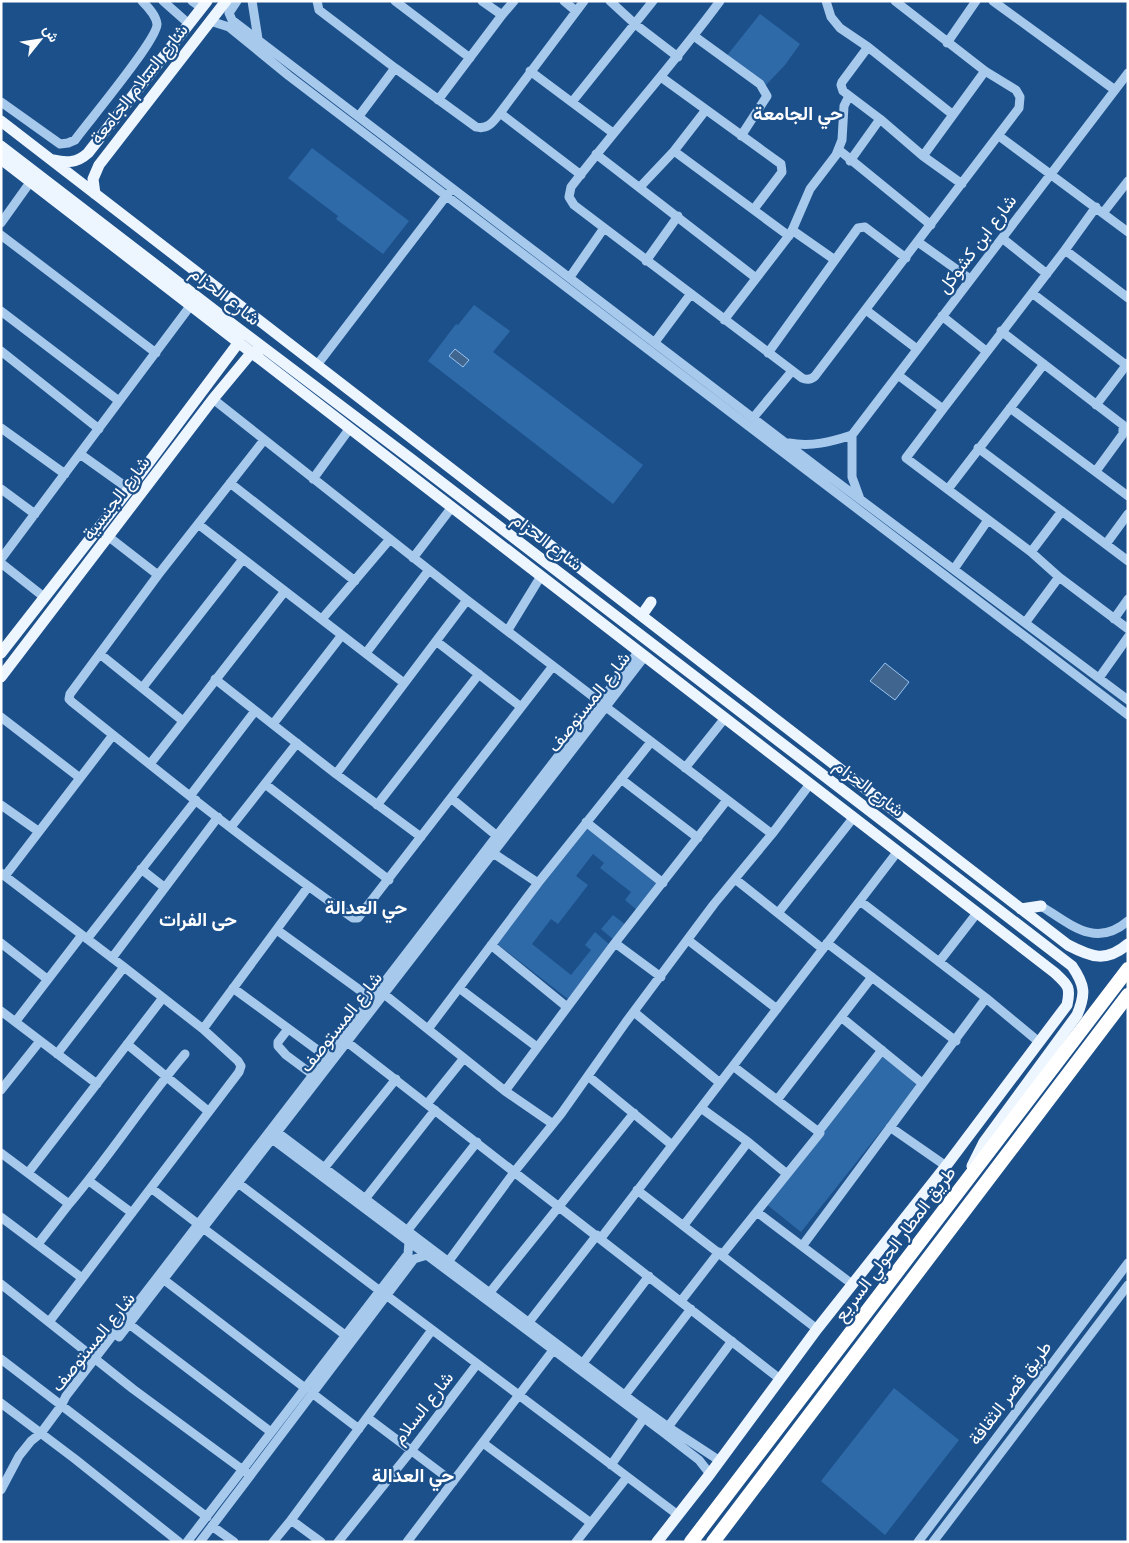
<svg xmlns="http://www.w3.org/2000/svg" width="1129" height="1543" font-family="'Archivo Narrow',Vazirmatn,sans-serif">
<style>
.green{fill:#2f6aa8}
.water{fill:#406690;stroke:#9ac4ee}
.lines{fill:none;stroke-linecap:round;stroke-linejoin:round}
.minor{stroke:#a7c9ec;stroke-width:9}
.major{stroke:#edf5ff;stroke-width:11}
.highway{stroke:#fff;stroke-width:14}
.labels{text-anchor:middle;stroke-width:4.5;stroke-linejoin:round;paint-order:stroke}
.street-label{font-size:18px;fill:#fff;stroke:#1c508b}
.neighbourhood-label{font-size:19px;font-weight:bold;fill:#fff;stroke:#1c508b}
</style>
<rect width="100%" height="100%" fill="#1c508b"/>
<!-- green -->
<path class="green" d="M760 14 800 44 785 65 763 88 725 58Z
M312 148 409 221 383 254 336 219 338 216 288 178Z
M474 305 510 331 493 352 643 465 613 504 428 361 456 324 458 325Z
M587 827 659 884 638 911 625 900 631 892 600 868 604 863 593 854 576 876 588 885 558 924 551 919 532 944 571 975 591 950 585 945 595 932 610 945 568 999 496 943Z
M613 915 626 925 614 940 601 929Z
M883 1054 919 1083 801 1232 765 1203Z
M894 1388 959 1440 885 1535 821 1481Z"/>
<!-- water -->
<path class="water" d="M455 349 469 360 463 367 449 356Z
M885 663 909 682 895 700 870 681Z"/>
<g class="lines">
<!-- minor -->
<path class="minor" d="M163 1 189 24
M192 1 202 8
M237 1 229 13 232 20 825 473 1128 700
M252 1 258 39
M317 1 319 10 395 68 476 127C488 130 493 122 500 113L581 175
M395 1 470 58
M482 1 502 15
M564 1 576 11
M610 1 635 24 678 57
M720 1C673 65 619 124 571 187L569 197 574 205 802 378C806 380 811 380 815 376L1019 108 1020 97 1016 90 985 71 895 1
M826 1 831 17 840 28 868 47 952 114
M993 1 1115 90
M210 21 229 27 289 76 1128 715
M694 36 760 84 767 96 741 136
M947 43 976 1
M868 47 842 82 841 85 843 91 880 119 923 156 962 184
M530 71 613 133
M661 77 781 164 782 172 754 209
M438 100 502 15 514 1
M1 102 60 144 68 143 75 140C88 122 158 39 157 24 156 15 148 7 142 1
M572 102 653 1
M500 113 584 1
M359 116 395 68
M999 136 1128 232
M839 150 931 225
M674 151 789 236
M596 154 756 278
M923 156 985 71
M850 161 880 119
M640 187 674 151 705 111
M1103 213 1128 181
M1 223 31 181
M792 230 835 260
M1 235 156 353
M1002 238 1047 274
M918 242 970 279
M1065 250 1128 298
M646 261 678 216
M570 277 604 228
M1032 293 1126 365
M866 310 917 349
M1 311 119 401
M942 316 986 351
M724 320 791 233 810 189 836 155 842 140 844 106 849 96
M1001 331 1123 425V434L1096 471
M655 342 690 295
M1 351 99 429
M768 353 858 228 865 227 906 258
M317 365 450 191
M898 375 943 409 1065 250 1096 207
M213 399 467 600 600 702
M1096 405 1128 363
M1010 408 1128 496
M943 409 906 458 1031 552 1059 577 1128 629
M753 418 792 371
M1 428 65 474
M852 435 1128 73
M852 435V477L860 499
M264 440 158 575 70 694 69 699 72 702C164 776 256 850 353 918H358L553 666
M789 443C811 447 831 442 852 435
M978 448 1128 561
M80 454 129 489
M313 479 350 428
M230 483 355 581
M1 489 35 514
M948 489 1044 364
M198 524 404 683
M109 537 158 575
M1106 544 1128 514
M1031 552 1062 511
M413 558 452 507
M1 559 191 305
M1 563 44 597
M954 569 988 520
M322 619 390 539
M1114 619 1128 599
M1025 623 1059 577
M508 630 541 576
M436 641 521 707
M366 653 429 570
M100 654 183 721
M1099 678 1128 637
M215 679 336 774 421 837
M143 687 243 559
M606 707 772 834
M1 717 80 778
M273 724 342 635
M150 764 285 591
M685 768 725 718
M336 774 467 600
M621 779 698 838
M265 784 389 880
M190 796 255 711
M451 798 497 836
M1 805 38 831
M377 805 479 674
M586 822 663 883
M231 827 297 743
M493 853 538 883
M141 869 164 887
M1 873 124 967 203 1029 238 1061 241 1066 239 1072 49 1322
M5 876 113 735
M735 879 823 949
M860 901 986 998 1039 1042
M1041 906C1070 924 1096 949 1128 921
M778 913 854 817
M277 930 372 999
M87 939 196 800
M688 940 777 1009
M1 943 47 979
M615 943 661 977
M827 943 956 1041
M491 945 567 1007
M112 958 218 817
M939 962 977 913
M233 988 327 1057
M459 988 537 1047
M384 994 505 1091 553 1124
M1 1011 97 1084
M634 1012 720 1083
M841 1017 922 1083
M16 1021 82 935
M203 1029 308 887
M288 1029 278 1042V1046L286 1055 313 1075
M428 1029 538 883 651 742
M347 1042 780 1379
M127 1044 208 1111
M57 1054 124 967
M588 1076 672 1145
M1 1090 40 1041
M505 1091 615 943 727 800
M777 1100 872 977
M427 1104 464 1058
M701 1108 748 1142 787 1174
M890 1127 946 1166
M819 1131 882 1050
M277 1132 635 1403 668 1427 720 1461
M272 1139 664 1433 699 1460 710 1474
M1 1153 69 1204 38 1244
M321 1172 396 1079
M28 1173 162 999
M89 1181 132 1213
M238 1183 380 1291
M151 1188 198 1224
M637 1190 817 1329
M365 1199 435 1110
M69 1204C110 1156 144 1102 185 1054
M757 1212 852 1284
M1 1217 82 1278
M684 1225 748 1142
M203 1228 345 1335
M407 1231 477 1142
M601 1238 898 851
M803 1245 986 998
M722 1255 820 1133 733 1066
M448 1262 515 1171 561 1114 626 1022 714 904 772 834 810 784
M163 1279 305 1388
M1 1284 133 1389 247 1473
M386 1295 678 1515
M487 1296 634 1113
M681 1301 719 1252
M529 1322 597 1235
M129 1324 271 1432
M119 1337 645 656
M1 1359 207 1517
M583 1363 649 1276
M312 1393 359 1429
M625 1395 691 1309
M1 1403 75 1459 179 1542
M368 1418 453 1482
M668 1427 732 1341
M483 1443 591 1523
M611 1465 644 1418
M1 1490 19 1456 31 1441 41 1433 61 1406 66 1396 639 651
M291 1520 321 1542
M212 1526 234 1542
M187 1542 408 1254 409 1242
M200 1542 414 1259 427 1255
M273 1542 291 1520 432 1330
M338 1542 411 1451 477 1364
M407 1542 554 1349
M576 1542 627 1477
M918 1542 1128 1263
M933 1542 1128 1285"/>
<!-- major -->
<path class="major" d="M1 121 1068 945C1091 957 1106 963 1128 944
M1 146 235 326 411 459 1072 966C1085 985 1086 994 1077 1015L984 1142 972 1166
M1 159 1055 973C1068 985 1071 987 1067 1005L946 1166 817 1329 710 1474 657 1542
M53 160C67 163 77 163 88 153L207 1
M95 194 93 179 99 165 226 1
M642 615 651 602
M1 653 129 489 239 342 237 335
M1 677 213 399 252 352 259 351
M1021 909 1041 906"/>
<!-- highway -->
<path class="highway" d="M691 1542 1128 969
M713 1542 1128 995"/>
</g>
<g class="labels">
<!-- street labels -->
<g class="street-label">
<text transform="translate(139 84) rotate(-52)" y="6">شارع السلام الجامعة</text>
<text transform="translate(977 244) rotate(-53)" y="6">شارع ابن كشوكل</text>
<text transform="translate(225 296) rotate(38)" y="6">شارع الحزام</text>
<text transform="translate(116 498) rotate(-53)" y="6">شارع الجنسية</text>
<text transform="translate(547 542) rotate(37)" y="6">شارع الحزام</text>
<text transform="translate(589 702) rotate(-52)" y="6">شارع المستوصف</text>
<text transform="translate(869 788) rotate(37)" y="6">شارع الحزام</text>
<text transform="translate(341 1022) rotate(-52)" y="6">شارع المستوصف</text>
<text transform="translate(895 1244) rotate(-53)" y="6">طريق المطار الحولي السريع</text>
<text transform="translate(93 1342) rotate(-51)" y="6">شارع المستوصف</text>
<text transform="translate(1010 1393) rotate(-53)" y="6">طريق قصر الثقافة</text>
<text transform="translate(423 1408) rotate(-52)" y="6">شارع السلام</text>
</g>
<!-- neighbourhood labels -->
<g class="neighbourhood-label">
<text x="798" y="120">حي الجامعة</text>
<text x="366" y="914">حي العدالة</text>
<text x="198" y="926">حی الفرات</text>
<text x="413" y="1482">حي العدالة</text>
</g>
</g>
<!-- border -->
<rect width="1129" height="1543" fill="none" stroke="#ffffff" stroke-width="5"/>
<!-- north arrow -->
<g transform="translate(40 40) rotate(60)" stroke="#1c508b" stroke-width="4" paint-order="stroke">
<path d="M0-4L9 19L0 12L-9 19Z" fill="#ffffff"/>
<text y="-8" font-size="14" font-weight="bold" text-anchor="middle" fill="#ffffff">ش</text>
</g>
</svg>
